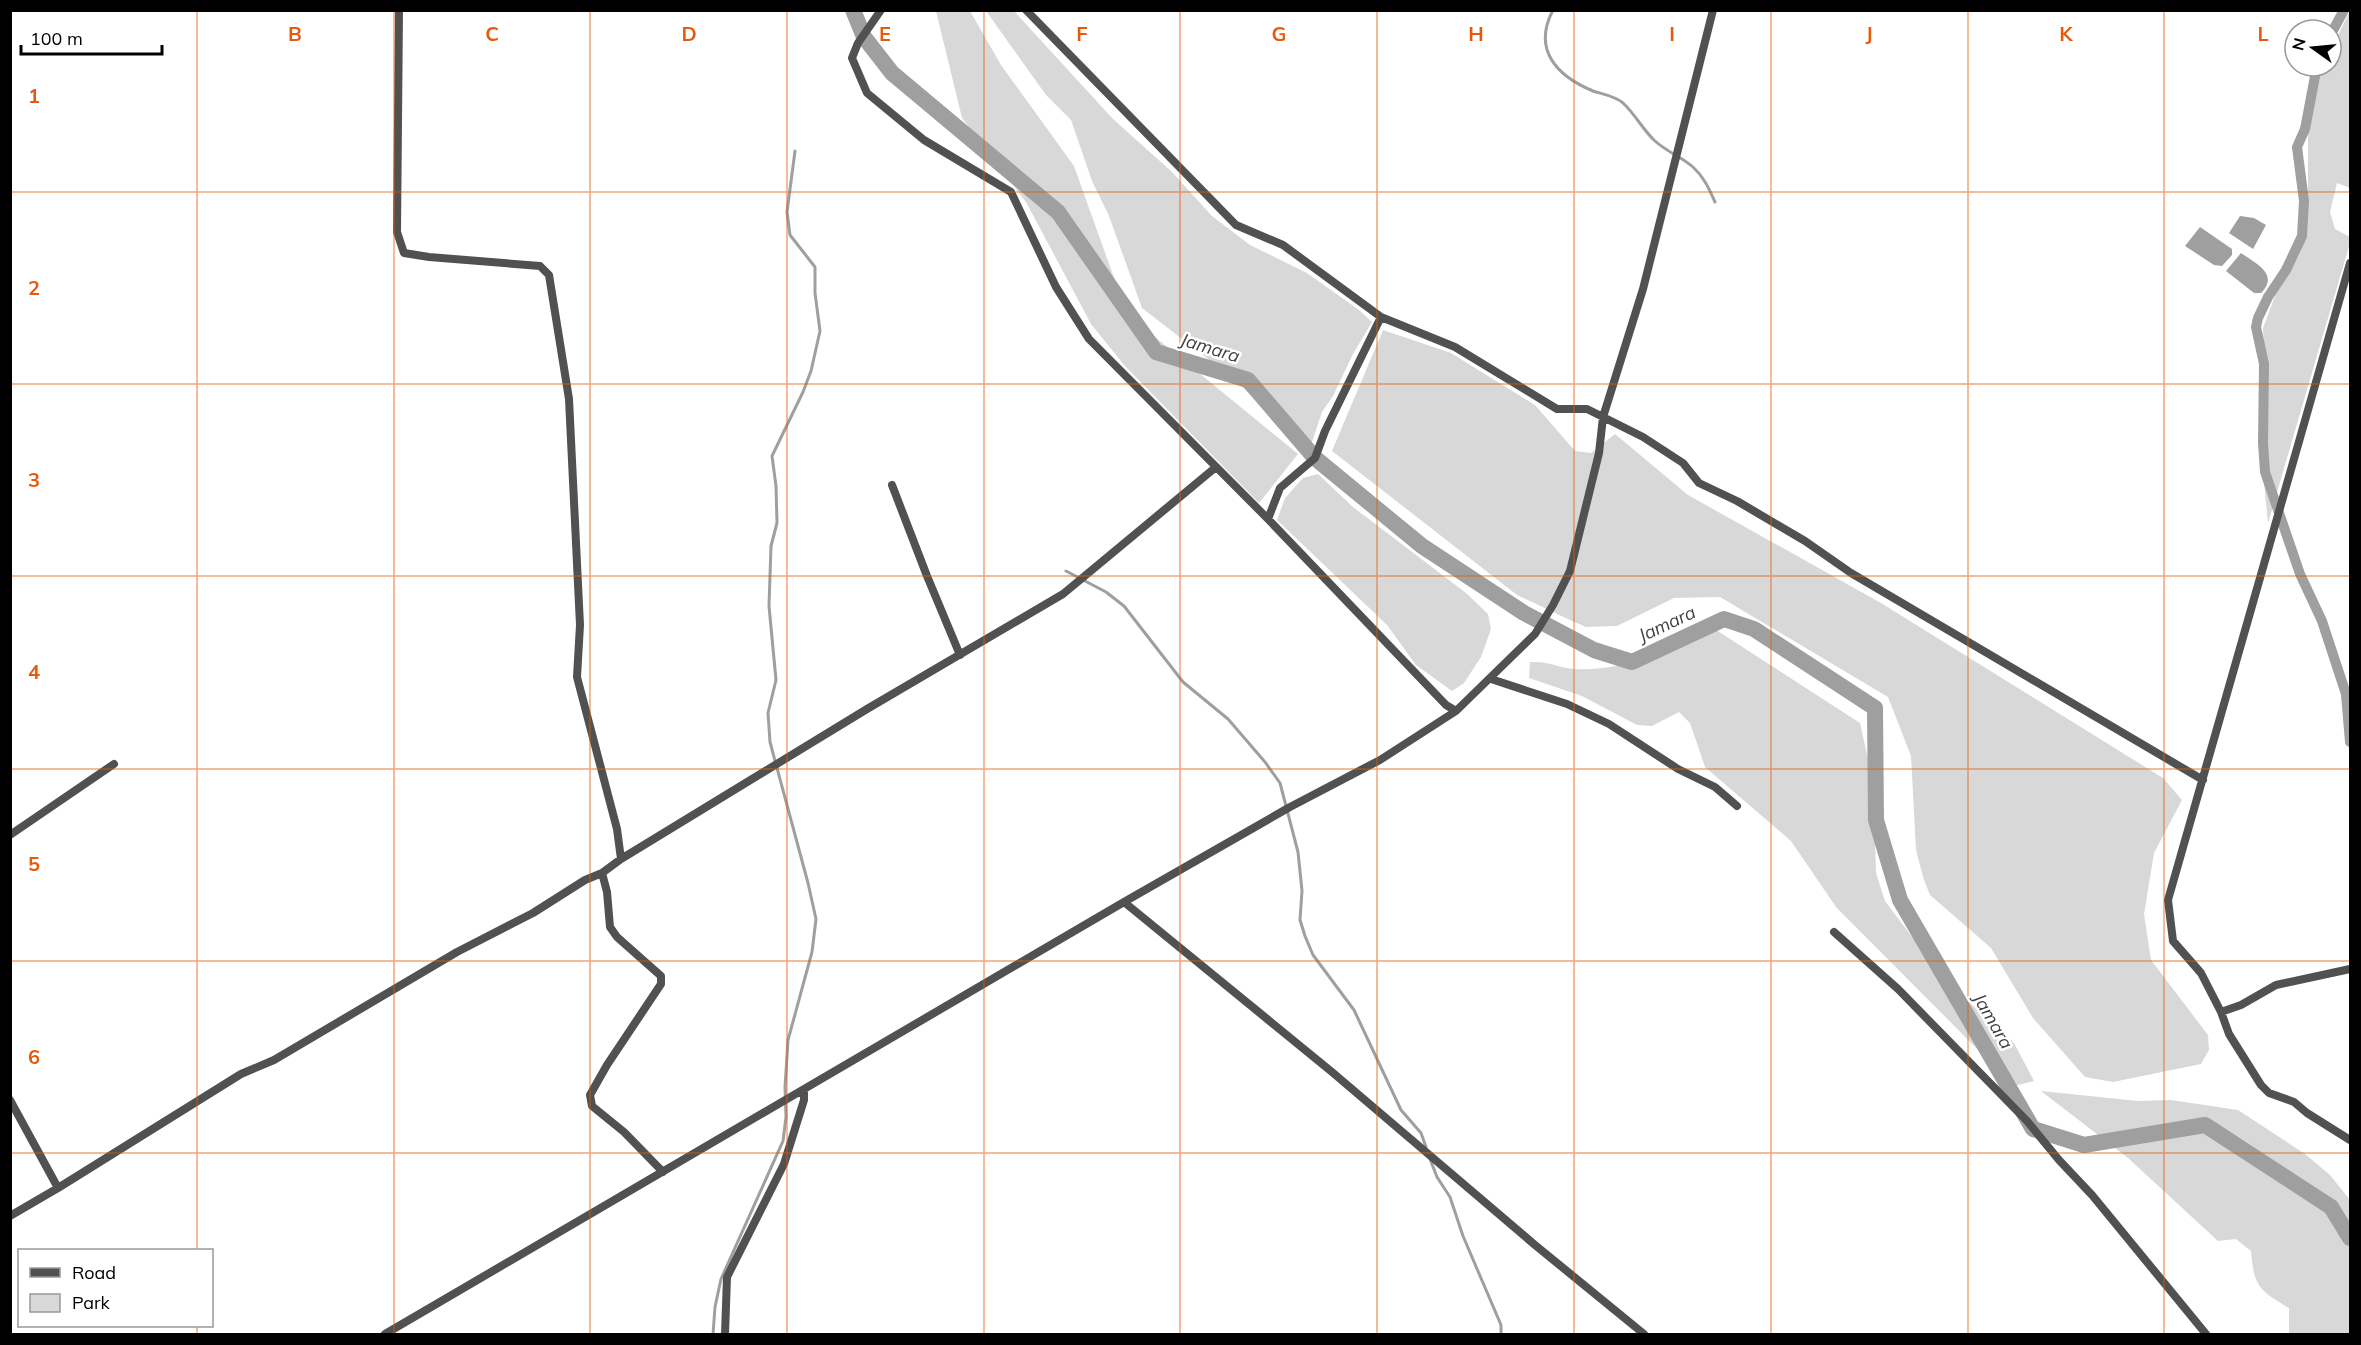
<svg xmlns="http://www.w3.org/2000/svg" width="2361" height="1345" font-family="Mulish,sans-serif">
<style>
.green{fill:#d8d8d8}
.water{fill:#9f9f9f}
.lines{fill:none;stroke-linecap:round;stroke-linejoin:round}
.stream{stroke:#9f9f9f;stroke-width:3}
.canal{stroke:#9f9f9f;stroke-width:10}
.river{stroke:#9f9f9f;stroke-width:16}
.street{stroke:#515151;stroke-width:8}
.grid{fill:none;stroke:#e8590c;stroke-width:1.5;stroke-opacity:0.55}
.labels{text-anchor:middle;stroke-width:5;stroke-linejoin:round;paint-order:stroke}
.water-label{font-size:18px;font-style:italic;fill:#404040;stroke:#fff}
.grid-label{font-size:20px;text-anchor:middle;font-weight:bold;fill:#e8590c;stroke:#fff;stroke-width:5;stroke-linejoin:round;paint-order:stroke}
</style>
<rect width="100%" height="100%" fill="#fff"/>
<!-- green -->
<path class="green" d="M936 11H970L1001 65 1074 166 1127 314 1298 454 1259 503 1125 366 1091 324 1026 202 962 118Z
M986 11H1014L1113 119 1171 171 1212 216 1250 245 1307 273 1359 310 1372 322 1353 354 1333 396 1322 412 1311 445 1217 366 1142 308 1109 216 1092 181 1071 120 1046 95Z
M2350 11V188L2337 183 2330 212 2335 229 2350 237V243L2268 523 2260 442 2266 401 2263 328 2308 208V133L2322 67 2331 66V49Z
M1383 330 1451 353 1535 405 1575 451 1591 453 1615 434 1688 495 1881 603 2163 778 2182 800 2154 853 2144 914 2151 960 2208 1035 2209 1050 2201 1064 2113 1082 2085 1077 2033 1018 1991 948 1930 895 1924 880 1916 850 1911 756 1888 697 1720 597 1674 598 1617 626 1586 627 1572 621 1517 595 1332 451Z
M1318 474 1353 507 1466 593 1488 614 1491 629 1481 657 1464 683 1452 691 1416 665 1387 625 1277 520 1285 498 1303 478Z
M1710 626 1860 723 1873 782 1876 873 1885 901 1944 979 2014 1043 2034 1081 2014 1086 1836 907 1791 841 1705 767 1690 723 1679 712 1652 726 1637 725 1582 696 1529 678 1530 662C1551 661 1558 668 1575 669 1622 672 1671 650 1710 626Z
M2041 1091 2138 1101 2171 1100 2238 1110 2305 1154 2330 1175 2350 1200V1334H2289V1308C2259 1290 2254 1287 2251 1251L2236 1239 2218 1241 2128 1158Z"/>
<!-- water -->
<path class="water" d="M2240 216 2254 218 2266 225 2253 249 2229 233Z
M2200 227 2232 249V255L2222 266 2214 265 2185 246Z
M2241 253C2255 263 2280 274 2261 293H2254L2226 271Z"/>
<g class="lines">
<!-- stream -->
<path class="stream" d="M1553 10C1532 50 1557 76 1593 91 1602 94 1615 96 1623 103 1635 114 1643 130 1655 141 1667 152 1682 157 1693 167 1704 177 1709 189 1715 202
M1066 571 1106 592 1124 606 1183 682 1228 719 1265 762 1280 783 1298 852 1302 891 1300 920 1305 936 1313 955 1354 1010 1401 1110 1421 1133 1426 1147
M1430 1159 1437 1177 1450 1197 1463 1236 1501 1325V1334
M713 1334 715 1307 721 1279 783 1141 786 1117 785 1087 788 1040 812 952 816 919 808 883 770 742 768 713 776 680 769 606 771 546 777 523 776 486 772 456 803 392 811 371 820 331 815 293V267L790 235 787 212 795 151"/>
<!-- canal -->
<path class="canal" d="M2331 34 2344 10
M2317 66 2305 129 2297 147 2304 201 2302 236 2286 270 2268 297 2258 318 2256 327 2264 364 2263 443 2265 472 2300 574 2322 621 2346 694 2350 742"/>
<!-- river -->
<path class="river" d="M853 10 864 37 892 73 1058 212 1156 352 1248 380 1315 458 1422 546 1524 613 1594 650 1632 662 1724 619 1754 629 1875 708 1876 820 1900 900 2033 1129 2084 1145 2205 1125 2331 1207 2350 1238"/>
<!-- street -->
<path class="street" d="M399 10 397 232 404 253 429 257 540 266 549 275 569 399 580 625 577 677 617 829 621 859
M1026 10 1236 225 1283 245 1381 317 1455 347 1557 409H1587L1643 437 1683 463 1699 483 1737 501 1805 541 1851 573 2203 780
M2350 263 2168 900 2173 941 2201 973 2221 1012 2229 1034 2261 1085 2269 1093 2294 1102 2307 1113 2350 1140
M892 485 927 576 960 655
M1268 519 1280 488 1315 458 1325 431 1381 317
M1491 679 1567 704 1609 724 1678 769 1715 787 1737 806
M1456 711 1535 634 1553 605 1570 571 1599 453 1603 417 1643 289 1713 10
M10 835 114 764
M602 873 607 892 610 927 617 937 661 976V984L607 1065 590 1095 592 1106 624 1132 663 1172
M1124 902 1332 1072 1535 1245 1644 1334
M1834 932 1898 989 2027 1121 2059 1160 2092 1195 2206 1334
M2221 1012 2241 1005 2276 985 2350 969
M10 1100 58 1188
M10 1216 58 1188 241 1074 274 1060 457 952 533 913 585 880 602 873 621 859 867 709 1063 594 1216 467
M385 1334 1124 902 1290 807 1380 760 1456 711 1446 705 1268 519 1089 339 1056 287 1011 192 924 140 867 93 852 58 858 43 881 10
M725 1334 727 1277 784 1164 804 1100V1090"/>
</g>
<!-- grid -->
<path class="grid" d="M197 10V1250M394 10V1334M590 10V1334M787 10V1334M984 10V1334M1180 10V1334M1377 10V1334M1574 10V1334M1771 10V1334M1968 10V1334M2164 10V1334M10 192H2350M10 384H2350M10 576H2350M10 769H2350M10 961H2350M10 1153H2350M197 1326V1334"/>
<g class="labels">
<!-- water labels -->
<g class="water-label">
<text transform="translate(1210 348) rotate(17)" y="6">Jamara</text>
<text transform="translate(1667 624) rotate(-25)" y="6">Jamara</text>
<text transform="translate(1993 1021) rotate(60)" y="6">Jamara</text>
</g>
</g>
<g class="grid-label">
<text x="295" y="41">B</text>
<text x="492" y="41">C</text>
<text x="689" y="41">D</text>
<text x="885" y="41">E</text>
<text x="1082" y="41">F</text>
<text x="1279" y="41">G</text>
<text x="1476" y="41">H</text>
<text x="1672" y="41">I</text>
<text x="1869" y="41">J</text>
<text x="2066" y="41">K</text>
<text x="2263" y="41">L</text>
<text x="34" y="103">1</text>
<text x="34" y="295">2</text>
<text x="34" y="487">3</text>
<text x="34" y="679">4</text>
<text x="34" y="871">5</text>
<text x="34" y="1064">6</text>
</g>
<!-- border -->
<rect width="2361" height="1345" fill="none" stroke="#000000" stroke-width="24"/>
<!-- legend -->
<rect x="18" y="1249" width="195" height="78" fill="#ffffff" stroke="#999999" stroke-width="1.5"/>
<rect x="30" y="1268" width="30" height="9" fill="#515151" stroke="#999999" stroke-width="1.5"/>
<text x="72" y="1279" font-size="18" fill="#000000">Road</text>
<rect x="30" y="1294" width="30" height="18" fill="#d8d8d8" stroke="#999999" stroke-width="1.5"/>
<text x="72" y="1309" font-size="18" fill="#000000">Park</text>
<!-- north arrow -->
<g transform="translate(2313 48) rotate(285)"><circle r="28" fill="#ffffff" stroke="#999999" stroke-width="1.5"/>
<path d="M0-4.5L10 22L0 15L-10 22Z" fill="#000000"/>
<text y="-9" font-size="16" font-weight="bold" text-anchor="middle" fill="#000000">N</text>
</g>
<!-- scale -->
<path d="M21 45v9h141v-9" fill="none" stroke="#000000" stroke-width="3"/>
<text x="30" y="45" font-size="18" fill="#000000" stroke="#ffffff" stroke-width="4.5" paint-order="stroke">100 m</text>
</svg>
